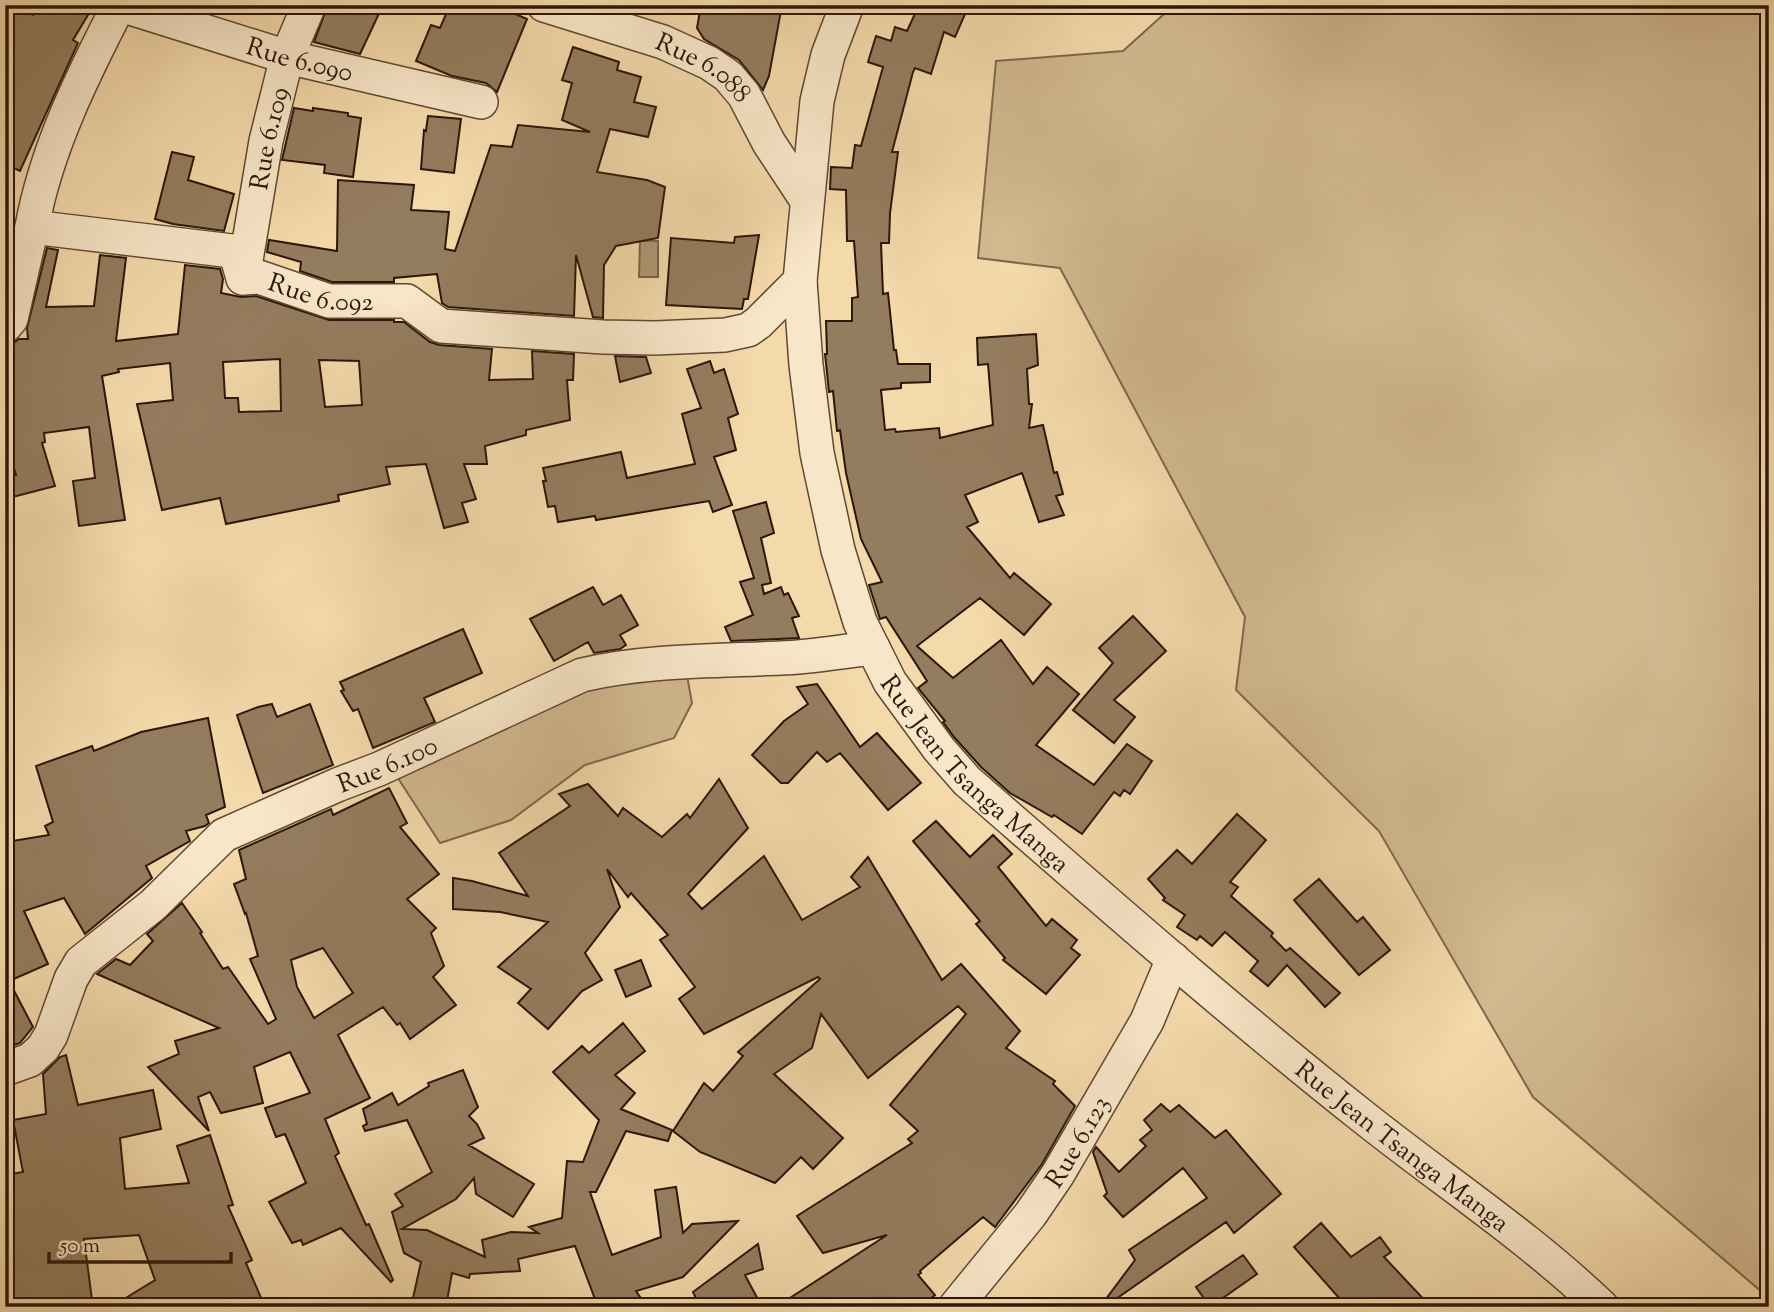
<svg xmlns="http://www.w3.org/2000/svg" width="1774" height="1312" font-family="'Sorts Mill Goudy',serif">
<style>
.green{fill:#d2b88f;stroke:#7f684d;stroke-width:2}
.water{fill:#b09774;stroke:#7b644a;stroke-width:2}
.building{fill:#947c5e;stroke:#2c170b;stroke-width:2;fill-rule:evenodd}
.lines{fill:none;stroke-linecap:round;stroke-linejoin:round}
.minor-casing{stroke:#5e4833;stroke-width:36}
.minor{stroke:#f8e6c8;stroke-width:33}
.labels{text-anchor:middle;stroke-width:7;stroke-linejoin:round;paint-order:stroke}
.street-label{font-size:26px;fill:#2c170b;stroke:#f8e6c8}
</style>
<rect width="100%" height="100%" fill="#f4d9aa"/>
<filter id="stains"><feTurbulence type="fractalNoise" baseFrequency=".00286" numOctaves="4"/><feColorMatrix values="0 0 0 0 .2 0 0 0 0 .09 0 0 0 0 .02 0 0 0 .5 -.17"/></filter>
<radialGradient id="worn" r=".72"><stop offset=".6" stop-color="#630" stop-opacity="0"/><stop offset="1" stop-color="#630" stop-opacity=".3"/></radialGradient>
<!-- green -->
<path class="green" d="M1174 5H1261L1284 14 1305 13 1315 5H1769V1298L1533 1097 1379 831 1236 690 1245 617 1060 268 978 258 996 61 1123 51Z
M686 670 692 703 674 738 585 765 511 820 440 843 392 769 589 679Z"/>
<!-- water -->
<path class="water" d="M640 241H658V277H639Z"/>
<!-- building -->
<path class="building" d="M5 5H11L33 15 39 5H94L73 40 78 43 20 171 5 164Z
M328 5H383L360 54 314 42Z
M450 5H494L527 19 497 92 486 83 452 76 416 61 431 25 440 28Z
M701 5H782L769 76 763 90 739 60 704 39 697 28Z
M919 5H969L955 37 944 32 931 74 915 68 913 72 892 152H898L890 213 889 243H881L883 294 888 293 894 350H896L898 364H930V382L901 383V388L881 390 885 430 895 429 896 432 939 428 940 438 993 425 988 364 978 365 977 338 1036 334 1038 365 1027 369 1029 404H1032L1029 428 1043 425 1054 473 1057 472 1063 494 1056 496 1064 515 1039 522 1022 473 965 495 978 522 967 527 1010 578 1014 573 1051 604 1024 635 980 598 917 646 953 678 1001 640 1033 684 1047 667 1079 694 1036 745 1094 785 1127 744 1152 761 1130 794 1124 790 1120 796 1114 792 1082 834 1054 815 1052 817 1010 793 981 767 954 737 943 722 945 721 918 688 927 681 886 617 880 619 869 585 882 582 861 539 846 473 840 430 837 431 833 391 829 392 825 354H827L826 321H852V298L858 297 854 241H847L846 190 830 189 831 167 852 168 855 145 861 146 883 67 868 62 876 36 891 41 895 27 907 31Z
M573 47 619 62 617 70 641 77 634 102 656 107 648 137 610 129 597 172 647 180 665 187 658 238 616 246 604 265 603 318 593 317 576 255 574 316 448 307 442 303 437 274 394 278V282H332L300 271 301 262 267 252 269 240 337 251 338 180 414 185 411 210 449 212 445 249 455 251 491 145 512 147 518 125 590 132 562 120 572 83 562 80Z
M294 108 313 111V108L348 113V116L361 118 353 177 324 173 325 165 282 160Z
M428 116 461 119 454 173 421 169 424 130 426 131Z
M172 152 194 157 188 180 234 194 224 231 173 224 155 219Z
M759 235 748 299H744L742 309 666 305 671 238 734 243 735 237Z
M47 248 58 250 46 307 94 306 100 255 126 258 116 341 178 334 185 265 220 269 223 279 221 293 241 297 256 296 329 320H394V322H404L430 342 439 345 492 349 489 380 533 379 532 351 574 354 573 380H567L570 420 526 430V435L485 446 487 464H464L476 499 462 503 468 522 444 528 426 464 386 467 390 484 338 495 339 501 226 524 220 498 162 510 137 404 173 400 170 363 118 369 119 372 102 376 125 520 79 526 73 481 95 478 89 427 44 433 45 442 42 443 55 486 5 499V477L16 475 5 439V345L12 344 19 339H28L27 328ZM280 359 281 411 239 412 238 398H225L223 362ZM319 360 359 361 362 405 325 407Z
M615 356 646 357 651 373 620 382Z
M710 361 714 373 724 369 738 414 728 418 736 450 714 457 732 505 713 512 709 501 596 520 595 516 558 522 555 506 548 507 543 481H546L543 468 621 452 627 478 695 464 682 414 701 408 687 369Z
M766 502 774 533 761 538 771 583 762 585 764 594 781 587 784 595 788 593 799 616 792 618 799 638 731 641 725 627 753 615 740 582 754 578 733 511Z
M593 587 603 605 621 595 638 625 620 635 626 645 620 649 594 653 588 642 554 661 530 619Z
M1133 616 1166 651 1114 700 1135 717 1114 743 1073 710 1113 663 1099 648Z
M463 629 482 673 424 698 435 722 373 748 358 709 353 711 341 691 344 690 340 682Z
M817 684 860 747 877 733 921 783 888 810 840 753 827 762 817 752 788 783H781L752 755 784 721 808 704 797 687Z
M272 704 277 717 310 704 333 765 263 793 237 715 258 707Z
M208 718 225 807 206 815 209 823 205 826 186 831 190 841 146 866 152 878 85 934 64 898 24 911 48 964 9 981 33 1027 20 1043 5 1048V858L8 857 6 842 49 835 45 826 53 822 36 766 92 746 94 751 141 732Z
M719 779 748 828 688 894 702 909 764 856 802 920 860 887 851 877 868 857 942 980 961 964 1020 1031 1006 1048 1055 1081 1053 1084 1075 1106 1042 1164 995 1227 983 1217 920 1271 921 1273 918 1275 935 1295 920 1307H776L887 1235 823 1253 797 1216 912 1143 908 1139 918 1131 890 1105 966 1014 958 1006 868 1078 821 1014 812 1048 774 1074 843 1138 813 1169 801 1157 775 1183 700 1152 673 1131 704 1083 713 1091 743 1056 738 1052 820 979 818 977 704 1034 679 999 695 987 660 940 668 935 631 893 628 897 607 869 620 907 585 953 602 980 582 991 548 1029 518 1003 531 989 498 967 548 922 500 912 453 909V878L472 881 528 896 499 853 570 806 559 794 588 784 618 816 623 808 662 837 687 814 690 818Z
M389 788 407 823 400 827 439 874 407 899 436 928 431 933 444 966 433 977 456 1005 410 1039 400 1023 397 1025 383 1007 338 1035 370 1098 325 1119 339 1153 335 1156 366 1225 369 1224 393 1280 391 1282 341 1228 303 1245 301 1240 292 1243 269 1202 306 1183 285 1134 276 1137 265 1108 310 1093 290 1052 254 1067 263 1103 221 1113 210 1092 198 1097 209 1131 148 1067 179 1054 175 1041 219 1028 97 974 116 959 130 965 153 941 147 934 182 903 202 932 200 933 223 969 228 967 268 1024 276 1019 250 959 258 956 246 913 245 914 234 884 246 879 239 850 331 809 333 815ZM323 948 353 993 314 1018 297 987 291 960Z
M1237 814 1266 840 1230 882 1238 887 1231 896 1273 933 1271 936 1286 951 1290 948 1340 993 1325 1007 1287 965 1268 986 1250 971 1258 961 1225 932 1212 946 1200 936 1197 940 1177 927 1185 915 1163 900 1165 898 1148 879 1177 850 1192 864Z
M936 821 970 857 993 835 1012 854 998 867 1046 926 1052 919 1077 940 1071 948 1080 955 1046 994 1003 960 1005 958 976 924 980 921 913 841Z
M1319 879 1357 922 1363 917 1390 950 1359 975 1294 900Z
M641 960 651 986 626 997 615 970Z
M623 1023 645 1051 615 1075 635 1093 621 1109 672 1130 668 1141 626 1131 596 1192H590L612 1255 661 1237 655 1190 676 1187 683 1233 692 1224 738 1221 683 1277 636 1291 647 1307H598L575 1246 518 1259 520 1271 470 1274 469 1278 452 1273 446 1307H411L421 1262 404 1253 392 1212 403 1206 395 1194 432 1172 407 1120 365 1131 363 1126 367 1124 363 1109 392 1093 398 1105 429 1086 428 1083 463 1070 478 1107 469 1116 477 1124 484 1138 469 1145 534 1184 513 1217 476 1194 474 1178 456 1199 402 1229 427 1230 485 1257 482 1240 511 1232 538 1233 529 1227 562 1218 567 1161 583 1162 599 1120 553 1072 582 1046 589 1053Z
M66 1055 78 1105 153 1090 161 1129 120 1138 125 1189 189 1183 177 1146 210 1135 233 1205 228 1206 252 1260 246 1263 265 1307H111L155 1280 139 1235 84 1239 92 1300 52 1307H5V1175L23 1172 13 1120 46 1114 43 1074 60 1057Z
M1161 1104 1170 1112 1179 1105 1215 1138 1226 1130 1281 1194 1234 1233 1226 1222 1106 1306 1103 1303 1135 1260 1129 1250 1207 1198 1183 1168 1123 1217 1104 1196 1107 1193 1093 1152 1096 1147 1119 1172 1146 1146 1140 1140 1152 1130 1144 1120Z
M1321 1223 1351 1257 1380 1237 1391 1252 1384 1257 1431 1307H1347L1294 1247Z
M758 1244 763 1269 745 1275 762 1307H700L693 1292Z
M1243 1255 1257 1274 1210 1307 1196 1287Z"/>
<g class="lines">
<defs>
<g id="minor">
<path id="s1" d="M119 5C83 75 46 149 32 227L232 251 238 261 243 278 259 277 329 301H407L441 326 603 337 655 338 725 335 748 330 758 323 800 281"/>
<path id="s2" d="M121 5 287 57 481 102"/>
<path id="s3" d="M544 5 663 42 709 63 728 76 744 95 769 143 806 199"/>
<path id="s4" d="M847 5 828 55 817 101 800 281 806 365 817 453 838 550 860 622 890 682 939 749 967 781C1097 894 1227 1009 1362 1116 1442 1180 1528 1236 1602 1307"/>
<path id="s5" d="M243 278 266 141 287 57 309 5"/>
<path d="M5 326 11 319 32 227"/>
<path id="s6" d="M5 1069 30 1060 43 1048 51 1035 71 979 81 962 153 905 224 835 337 785 379 769 582 675C647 660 715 661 781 658 812 657 843 651 873 648"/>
<path id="s7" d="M955 1307 1030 1215 1058 1174 1147 1021 1173 959"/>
</g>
</defs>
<!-- minor casing -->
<use href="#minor" class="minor-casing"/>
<!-- minor -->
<use href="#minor" class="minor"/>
</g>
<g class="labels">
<!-- street labels -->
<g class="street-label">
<text dy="9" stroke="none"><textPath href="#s2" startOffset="187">Rue 6.090</textPath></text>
<text dy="9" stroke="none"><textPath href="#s3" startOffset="173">Rue 6.088</textPath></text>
<text dy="9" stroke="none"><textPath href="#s5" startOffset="142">Rue 6.109</textPath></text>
<text dy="9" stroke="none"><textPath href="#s1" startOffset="551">Rue 6.092</textPath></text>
<text dy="9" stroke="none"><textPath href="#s6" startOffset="508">Rue 6.100</textPath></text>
<text dy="9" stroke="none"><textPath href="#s4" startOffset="822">Rue Jean Tsanga Manga</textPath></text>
<text dy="9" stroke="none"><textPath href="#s7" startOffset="206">Rue 6.123</textPath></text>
<text dy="9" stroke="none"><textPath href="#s4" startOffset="1390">Rue Jean Tsanga Manga</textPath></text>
</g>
</g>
<!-- margin -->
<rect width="1774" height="1312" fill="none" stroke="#f4d9aa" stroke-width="28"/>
<rect x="7" y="7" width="1760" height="1298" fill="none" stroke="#2c170b" stroke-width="3.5"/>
<rect x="14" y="14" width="1746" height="1284" fill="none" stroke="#2c170b" stroke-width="2"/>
<!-- scale -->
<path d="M49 1252v10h182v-10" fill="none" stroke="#2c170b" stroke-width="3.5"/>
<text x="60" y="1252" font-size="21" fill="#2c170b" stroke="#f8e6c8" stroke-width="5" paint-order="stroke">50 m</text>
<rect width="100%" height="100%" filter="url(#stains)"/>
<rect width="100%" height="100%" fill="url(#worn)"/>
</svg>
